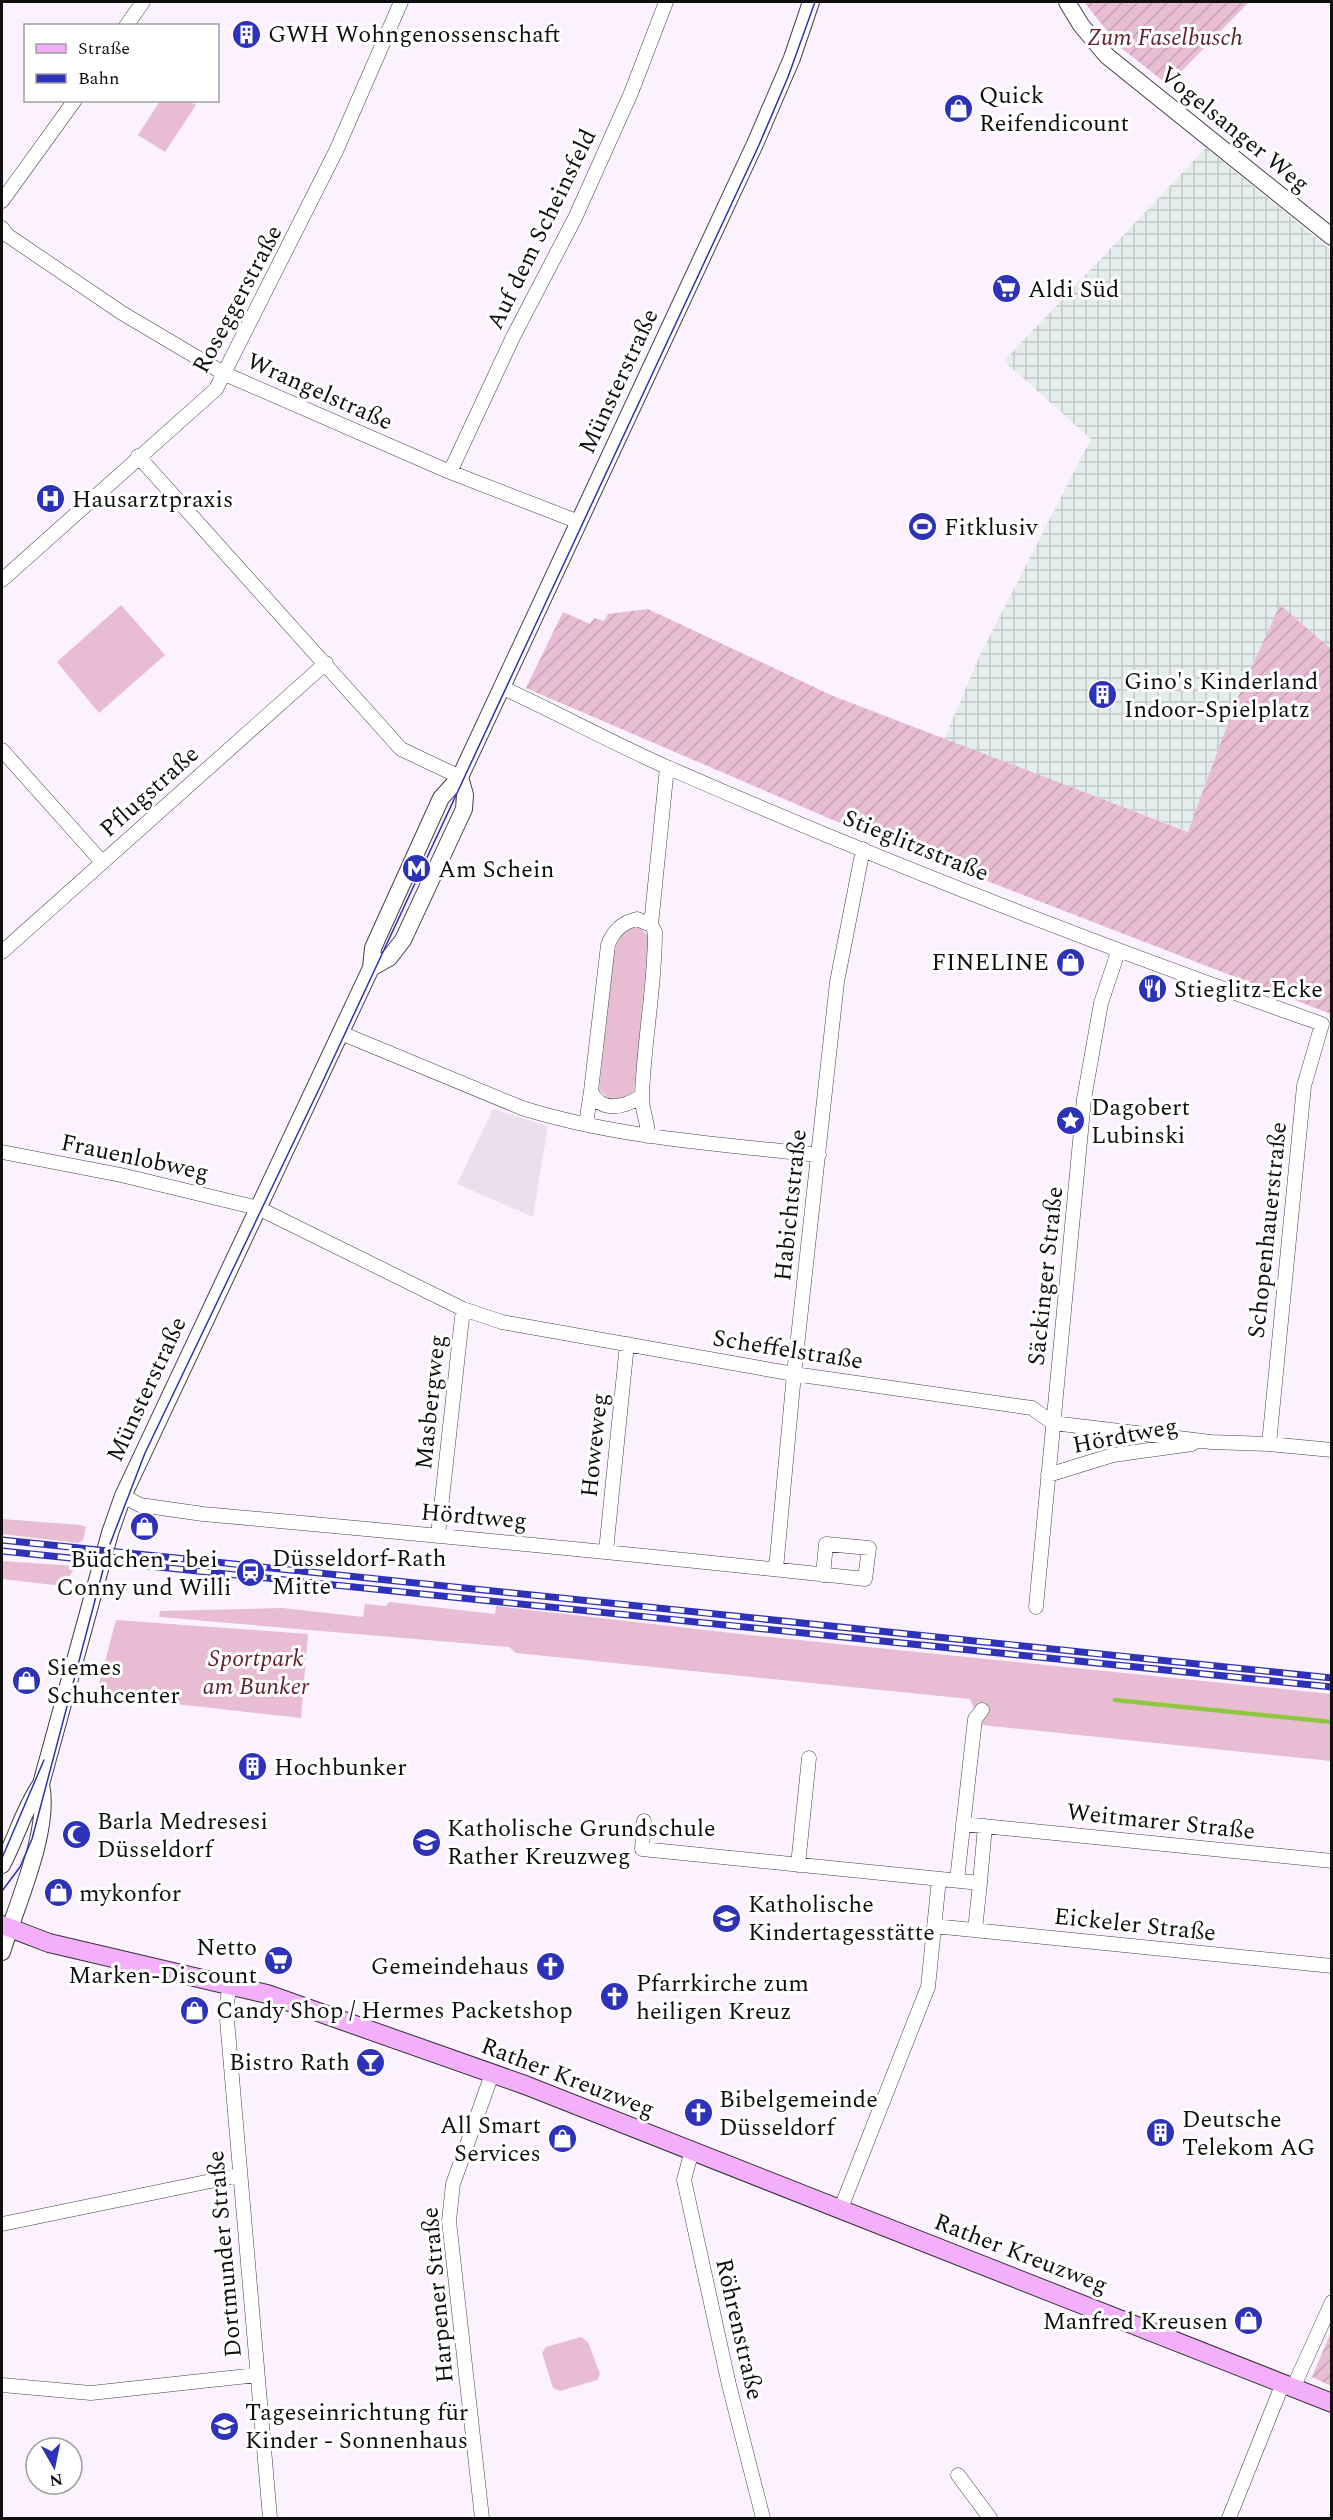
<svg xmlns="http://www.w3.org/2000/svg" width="1333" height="2520" font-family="Spectral,serif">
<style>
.industrial{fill:url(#industrial-grid)}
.grass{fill:#e8bcd2}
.garden{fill:url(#garden-furrows)}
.plaza{fill:#ebdfef}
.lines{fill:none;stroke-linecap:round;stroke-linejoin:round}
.stream{stroke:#90c742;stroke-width:4.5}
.minor-casing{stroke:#424242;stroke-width:15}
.tertiary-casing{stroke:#424242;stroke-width:18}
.secondary-casing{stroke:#313131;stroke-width:20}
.minor{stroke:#fff;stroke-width:14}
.tertiary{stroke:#fff;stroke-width:16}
.secondary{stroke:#f4affb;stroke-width:18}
.tram{stroke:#2d32b8;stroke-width:1.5}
.rail-casing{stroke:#2d32b8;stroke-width:7}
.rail{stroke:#fff;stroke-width:4.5;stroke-dasharray:14;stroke-linecap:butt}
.labels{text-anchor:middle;stroke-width:6;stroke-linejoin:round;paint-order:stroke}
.poi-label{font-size:24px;fill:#0f0f0f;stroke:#fff;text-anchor:start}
.park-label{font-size:24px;font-style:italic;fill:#64212e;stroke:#fff}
.street-label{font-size:24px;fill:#0f0f0f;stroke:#fff}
</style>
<defs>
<pattern id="industrial-grid" width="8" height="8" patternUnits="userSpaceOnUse" patternTransform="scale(1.5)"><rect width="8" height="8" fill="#e3edec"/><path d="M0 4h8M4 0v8" fill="none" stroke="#c2cac9"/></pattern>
<pattern id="garden-furrows" width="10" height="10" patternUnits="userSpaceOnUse" patternTransform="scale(1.5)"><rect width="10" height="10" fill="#e8bcd2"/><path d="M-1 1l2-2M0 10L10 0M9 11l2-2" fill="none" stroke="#c6a0b3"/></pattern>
</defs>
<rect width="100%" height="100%" fill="#fcf1fe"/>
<!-- industrial -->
<path class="industrial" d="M1206 148 1331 250V649L1280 606 1235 704 1189 832 944 740 979 657 1091 439 1004 361Z"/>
<!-- grass -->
<path class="grass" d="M160 101H188L196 105 165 152 138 135Z
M121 605 165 655 99 713 57 662Z
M639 927 649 937 634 1091 629 1096 611 1100 599 1090 613 962C616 944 619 929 639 927Z
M2 1519 80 1525 86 1527 83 1540 78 1543 2 1534Z
M2 1561 76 1566 63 1586 2 1579Z
M389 1602 495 1614 496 1606 740 1634 1331 1694V1720L1114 1698V1700L1331 1724V1761L981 1725 970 1699 516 1653 509 1647 159 1617 160 1611 282 1608 363 1617 365 1604 386 1606Z
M116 1620 308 1634 301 1718 96 1695Z
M581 2337 588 2342 600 2374 597 2380 560 2391 553 2388 542 2353 546 2347Z"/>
<!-- garden -->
<path class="garden" d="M1084 2H1249L1168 85 1120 47Z
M1280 605 1331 649V1014L868 835 526 688 563 612 590 624 594 618 604 621 608 614 648 609 833 696 1188 832 1235 704Z
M1331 2332V2386L1312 2377Z"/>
<!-- plaza -->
<path class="plaza" d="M493 1109 548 1126 533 1217 457 1184Z"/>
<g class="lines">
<!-- stream -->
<path class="stream" d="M1115 1700 1332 1722"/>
<defs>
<path id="minor" d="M126 26 143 2
M2 201 75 100
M2 228 7 235 122 313 225 374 450 472 579 522
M138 456 401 749 460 777
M450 472 513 337 575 218 631 93 666 2
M2 580 216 389 336 151 401 2
M501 687C558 713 612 743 669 768 883 862 1101 946 1322 1024L1304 1086 1269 1444
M2 750 102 862
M651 925 667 767
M2 952 326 663
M341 1033 522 1108C618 1138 720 1144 819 1155
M642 1096C625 1107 601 1114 591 1091L608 945C613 931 623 922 637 919L651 925 655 932C655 987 644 1040 642 1095 641 1109 648 1121 648 1136
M586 1124 591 1091
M2 1152 121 1175 258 1208 463 1309 502 1322 794 1374 1032 1408 1053 1423 1211 1442 1269 1444 1332 1450
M1048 1475 1113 1455 1192 1444
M123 1496 140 1505 203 1514C424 1534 645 1555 865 1579L869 1548 826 1544 823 1575
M438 1535 463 1309
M606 1551 627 1344
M776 1569 794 1374 837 982 863 849
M1036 1607 1084 1099 1101 1003 1118 952
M644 1821 642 1849 980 1883 975 1930
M963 1824 1332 1861
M798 1865 809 1758
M957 1880 975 1719 982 1710
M980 1883 985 1826
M934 1926 1332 1966
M230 1985 226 2008 270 2518
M692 2150 684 2180 729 2385 763 2518
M841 2208 928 1987 939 1879
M2 2224 240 2175
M2 2385 91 2393 257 2375
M1293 2388 1332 2302
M958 2475 990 2518
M482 2518 449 2221 453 2184 492 2074
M1229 2518 1283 2383"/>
<path id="tertiary" d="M1067 2 1081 25 1107 56 1332 237
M371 968 389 958 403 940 464 809 465 795 460 777
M2 1865C16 1839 24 1808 41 1784L110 1533 123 1496 371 968 373 948 441 798 460 777 755 144 792 58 811 2
M2 1952C16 1905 51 1831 41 1784"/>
<path id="secondary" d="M2 1925 49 1943 267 1994 525 2085 1332 2403"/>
</defs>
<!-- minor casing -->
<use href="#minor" class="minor-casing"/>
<!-- tertiary casing -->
<use href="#tertiary" class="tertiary-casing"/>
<!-- secondary casing -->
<use href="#secondary" class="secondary-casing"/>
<!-- minor -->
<use href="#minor" class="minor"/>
<!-- tertiary -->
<use href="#tertiary" class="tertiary"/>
<!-- secondary -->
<use href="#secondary" class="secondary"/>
<!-- tram -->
<path class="tram" d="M110 1544 145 1453 321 1085 759 145 788 77 815 2
M2 1858 44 1760
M2 1891 20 1867 32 1839 103 1570"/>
<defs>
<path id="rail" d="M2 1540 1332 1678
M2 1551 1332 1687"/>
</defs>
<!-- rail casing -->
<use href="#rail" class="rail-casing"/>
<!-- rail -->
<use href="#rail" class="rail"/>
</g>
<!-- icons -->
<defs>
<symbol id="building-disc" viewBox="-11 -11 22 22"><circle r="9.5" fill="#2d32b8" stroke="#fff"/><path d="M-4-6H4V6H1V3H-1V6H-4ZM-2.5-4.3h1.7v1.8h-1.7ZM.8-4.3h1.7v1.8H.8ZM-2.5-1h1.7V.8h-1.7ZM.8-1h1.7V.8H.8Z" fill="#fff"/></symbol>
<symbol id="shop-disc" viewBox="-11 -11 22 22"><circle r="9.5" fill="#2d32b8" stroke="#fff"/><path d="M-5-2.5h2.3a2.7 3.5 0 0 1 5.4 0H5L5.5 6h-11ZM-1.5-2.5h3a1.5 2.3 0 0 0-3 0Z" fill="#fff"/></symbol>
<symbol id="supermarket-disc" viewBox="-11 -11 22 22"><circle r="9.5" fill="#2d32b8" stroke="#fff"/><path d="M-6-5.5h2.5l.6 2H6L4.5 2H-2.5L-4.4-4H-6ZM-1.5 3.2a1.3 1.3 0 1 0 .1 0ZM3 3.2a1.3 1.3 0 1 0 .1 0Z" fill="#fff"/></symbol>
<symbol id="hospital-disc" viewBox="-11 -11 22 22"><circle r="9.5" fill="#2d32b8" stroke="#fff"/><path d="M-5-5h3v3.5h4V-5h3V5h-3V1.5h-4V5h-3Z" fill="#fff"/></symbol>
<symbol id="stadium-disc" viewBox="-11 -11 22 22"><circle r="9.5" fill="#2d32b8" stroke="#fff"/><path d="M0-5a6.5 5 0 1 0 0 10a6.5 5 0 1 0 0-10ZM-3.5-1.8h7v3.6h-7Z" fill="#fff"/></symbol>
<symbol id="metro-disc" viewBox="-11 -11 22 22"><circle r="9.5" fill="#2d32b8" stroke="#fff"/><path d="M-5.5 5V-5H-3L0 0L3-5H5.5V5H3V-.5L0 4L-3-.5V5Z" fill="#fff"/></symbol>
<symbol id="restaurant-disc" viewBox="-11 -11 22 22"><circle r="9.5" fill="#2d32b8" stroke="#fff"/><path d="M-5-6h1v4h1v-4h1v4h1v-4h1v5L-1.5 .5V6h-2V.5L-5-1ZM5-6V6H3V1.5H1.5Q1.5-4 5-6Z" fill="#fff"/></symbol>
<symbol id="sight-disc" viewBox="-11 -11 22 22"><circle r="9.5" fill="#2d32b8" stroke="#fff"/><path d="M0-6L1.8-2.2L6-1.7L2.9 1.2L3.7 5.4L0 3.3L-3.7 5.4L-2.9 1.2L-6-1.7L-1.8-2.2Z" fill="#fff"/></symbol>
<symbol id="station-disc" viewBox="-11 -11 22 22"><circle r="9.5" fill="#2d32b8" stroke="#fff"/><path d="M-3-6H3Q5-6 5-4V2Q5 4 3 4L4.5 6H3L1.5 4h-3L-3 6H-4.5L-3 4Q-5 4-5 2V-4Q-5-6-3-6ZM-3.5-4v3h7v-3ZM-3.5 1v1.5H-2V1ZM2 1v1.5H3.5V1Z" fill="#fff"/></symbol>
<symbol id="mosque-disc" viewBox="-11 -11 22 22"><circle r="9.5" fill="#2d32b8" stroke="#fff"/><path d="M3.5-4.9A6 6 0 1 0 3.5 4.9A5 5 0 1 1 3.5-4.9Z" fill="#fff"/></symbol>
<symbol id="school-disc" viewBox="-11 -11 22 22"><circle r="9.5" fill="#2d32b8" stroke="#fff"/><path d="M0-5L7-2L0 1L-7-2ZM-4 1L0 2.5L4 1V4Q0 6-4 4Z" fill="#fff"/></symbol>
<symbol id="church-disc" viewBox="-11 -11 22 22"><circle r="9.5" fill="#2d32b8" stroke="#fff"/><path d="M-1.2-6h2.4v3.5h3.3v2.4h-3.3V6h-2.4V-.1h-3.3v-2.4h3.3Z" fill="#fff"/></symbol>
<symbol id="bar-disc" viewBox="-11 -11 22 22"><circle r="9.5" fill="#2d32b8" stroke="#fff"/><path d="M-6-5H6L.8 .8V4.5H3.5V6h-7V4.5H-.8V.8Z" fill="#fff"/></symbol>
</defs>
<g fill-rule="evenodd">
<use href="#building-disc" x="230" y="18" width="33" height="33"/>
<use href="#shop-disc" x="942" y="92" width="33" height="33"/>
<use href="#supermarket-disc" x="990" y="272" width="33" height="33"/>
<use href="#hospital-disc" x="34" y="482" width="33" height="33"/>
<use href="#stadium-disc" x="906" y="510" width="33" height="33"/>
<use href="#building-disc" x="1086" y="678" width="33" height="33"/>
<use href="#metro-disc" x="400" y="852" width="33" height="33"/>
<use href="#shop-disc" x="1054" y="946" width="33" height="33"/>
<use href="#restaurant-disc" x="1136" y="972" width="33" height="33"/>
<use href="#sight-disc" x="1054" y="1104" width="33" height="33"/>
<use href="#shop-disc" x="128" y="1510" width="33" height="33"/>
<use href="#station-disc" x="234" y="1556" width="33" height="33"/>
<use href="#shop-disc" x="10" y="1664" width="33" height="33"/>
<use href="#building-disc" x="236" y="1750" width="33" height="33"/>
<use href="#mosque-disc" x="60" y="1818" width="33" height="33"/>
<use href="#school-disc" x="410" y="1826" width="33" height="33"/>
<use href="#shop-disc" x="42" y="1876" width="33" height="33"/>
<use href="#school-disc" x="710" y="1902" width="33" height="33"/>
<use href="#supermarket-disc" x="262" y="1944" width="33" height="33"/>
<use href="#church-disc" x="534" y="1950" width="33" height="33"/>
<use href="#church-disc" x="598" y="1980" width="33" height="33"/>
<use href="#shop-disc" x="178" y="1994" width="33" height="33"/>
<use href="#bar-disc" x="354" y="2046" width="33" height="33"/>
<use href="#church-disc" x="682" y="2096" width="33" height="33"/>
<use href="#building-disc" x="1144" y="2116" width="33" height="33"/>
<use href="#shop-disc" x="546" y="2122" width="33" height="33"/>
<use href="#shop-disc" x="1232" y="2304" width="33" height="33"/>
<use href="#school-disc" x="208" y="2410" width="33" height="33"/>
</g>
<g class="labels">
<!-- poi labels -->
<g class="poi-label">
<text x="268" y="42">GWH Wohngenossenschaft</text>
<text x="979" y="103">Quick<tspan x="979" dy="28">Reifendicount</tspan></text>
<text x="1028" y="297">Aldi Süd</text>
<text x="72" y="507">Hausarztpraxis</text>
<text x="944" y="535">Fitklusiv</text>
<text x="1124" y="689">Gino's Kinderland<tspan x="1124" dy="28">Indoor-Spielplatz</tspan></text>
<text x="438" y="877">Am Schein</text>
<text x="1049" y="970" text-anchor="end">FINELINE</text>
<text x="1174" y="997">Stieglitz-Ecke</text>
<text x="1091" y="1115">Dagobert<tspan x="1091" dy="28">Lubinski</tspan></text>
<text x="272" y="1566">Düsseldorf-Rath<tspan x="272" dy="28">Mitte</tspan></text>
<text x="144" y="1567" text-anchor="middle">Büdchen - bei<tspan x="144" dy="28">Conny und Willi</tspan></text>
<text x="47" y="1675">Siemes<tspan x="47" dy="28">Schuhcenter</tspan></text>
<text x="274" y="1775">Hochbunker</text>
<text x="97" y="1829">Barla Medresesi<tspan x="97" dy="28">Düsseldorf</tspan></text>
<text x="447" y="1836">Katholische Grundschule<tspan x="447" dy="28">Rather Kreuzweg</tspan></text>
<text x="79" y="1901">mykonfor</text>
<text x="748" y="1912">Katholische<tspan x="748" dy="28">Kindertagesstätte</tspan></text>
<text x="257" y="1955" text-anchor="end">Netto<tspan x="257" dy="28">Marken-Discount</tspan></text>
<text x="529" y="1974" text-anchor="end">Gemeindehaus</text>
<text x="636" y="1991">Pfarrkirche zum<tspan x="636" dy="28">heiligen Kreuz</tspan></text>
<text x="216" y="2018">Candy Shop / Hermes Packetshop</text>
<text x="350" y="2070" text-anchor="end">Bistro Rath</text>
<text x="719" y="2107">Bibelgemeinde<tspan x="719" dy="28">Düsseldorf</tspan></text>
<text x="1182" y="2127">Deutsche<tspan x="1182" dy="28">Telekom AG</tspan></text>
<text x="541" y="2133" text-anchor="end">All Smart<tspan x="541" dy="28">Services</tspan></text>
<text x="1228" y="2329" text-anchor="end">Manfred Kreusen</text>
<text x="245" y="2420">Tageseinrichtung für<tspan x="245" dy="28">Kinder - Sonnenhaus</tspan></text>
</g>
<!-- park labels -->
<g class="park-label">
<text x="1165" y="45">Zum Faselbusch</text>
<text x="256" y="1666">Sportpark<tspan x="256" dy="28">am Bunker</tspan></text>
</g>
<!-- street labels -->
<g class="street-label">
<text transform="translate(1235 129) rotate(39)" y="8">Vogelsanger Weg</text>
<text transform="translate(541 229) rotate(-64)" y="8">Auf dem Scheinsfeld</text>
<text transform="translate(237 299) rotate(-62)" y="8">Roseggerstraße</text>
<text transform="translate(618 381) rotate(-65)" y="8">Münsterstraße</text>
<text transform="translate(320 391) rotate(24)" y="8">Wrangelstraße</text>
<text transform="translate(149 791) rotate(-42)" y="8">Pflugstraße</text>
<text transform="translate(916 845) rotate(22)" y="8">Stieglitzstraße</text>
<text transform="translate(135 1157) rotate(12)" y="8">Frauenlobweg</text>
<text transform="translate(790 1205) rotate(-84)" y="8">Habichtstraße</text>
<text transform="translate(1267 1230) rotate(-84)" y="8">Schopenhauerstraße</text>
<text transform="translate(1045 1276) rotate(-84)" y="8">Säckinger Straße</text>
<text transform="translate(788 1349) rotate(9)" y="8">Scheffelstraße</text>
<text transform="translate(146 1389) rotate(-65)" y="8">Münsterstraße</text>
<text transform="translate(430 1402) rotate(-84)" y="8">Masbergweg</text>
<text transform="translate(1125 1435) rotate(-11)" y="8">Hördtweg</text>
<text transform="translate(594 1445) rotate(-84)" y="8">Howeweg</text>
<text transform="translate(474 1516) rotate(5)" y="8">Hördtweg</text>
<text transform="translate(1161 1821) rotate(6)" y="8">Weitmarer Straße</text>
<text transform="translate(1135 1924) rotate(6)" y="8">Eickeler Straße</text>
<text transform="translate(568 2077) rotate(21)" y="8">Rather Kreuzweg</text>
<text transform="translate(1021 2253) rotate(21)" y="8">Rather Kreuzweg</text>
<text transform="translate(224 2254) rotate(-95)" y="8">Dortmunder Straße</text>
<text transform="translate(437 2295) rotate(-95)" y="8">Harpener Straße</text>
<text transform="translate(740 2329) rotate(77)" y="8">Röhrenstraße</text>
</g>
</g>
<!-- border -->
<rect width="1333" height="2520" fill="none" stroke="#0f0f0f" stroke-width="6"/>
<!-- legend -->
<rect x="24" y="24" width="195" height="78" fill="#ffffff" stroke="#9f9f9f" stroke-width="1.5"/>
<rect x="36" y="44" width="30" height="9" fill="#f4affb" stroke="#9f9f9f" stroke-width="1.5"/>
<text x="78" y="54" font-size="18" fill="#0f0f0f">Straße</text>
<rect x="36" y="74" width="30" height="9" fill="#2d32b8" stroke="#9f9f9f" stroke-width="1.5"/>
<text x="78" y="84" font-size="18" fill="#0f0f0f">Bahn</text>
<!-- north arrow -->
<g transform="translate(54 2466) rotate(171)"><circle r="28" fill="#ffffff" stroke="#9f9f9f" stroke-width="1.5"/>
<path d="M0-4.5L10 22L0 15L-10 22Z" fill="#2d32b8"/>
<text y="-9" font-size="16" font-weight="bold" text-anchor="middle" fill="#0f0f0f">N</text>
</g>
</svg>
